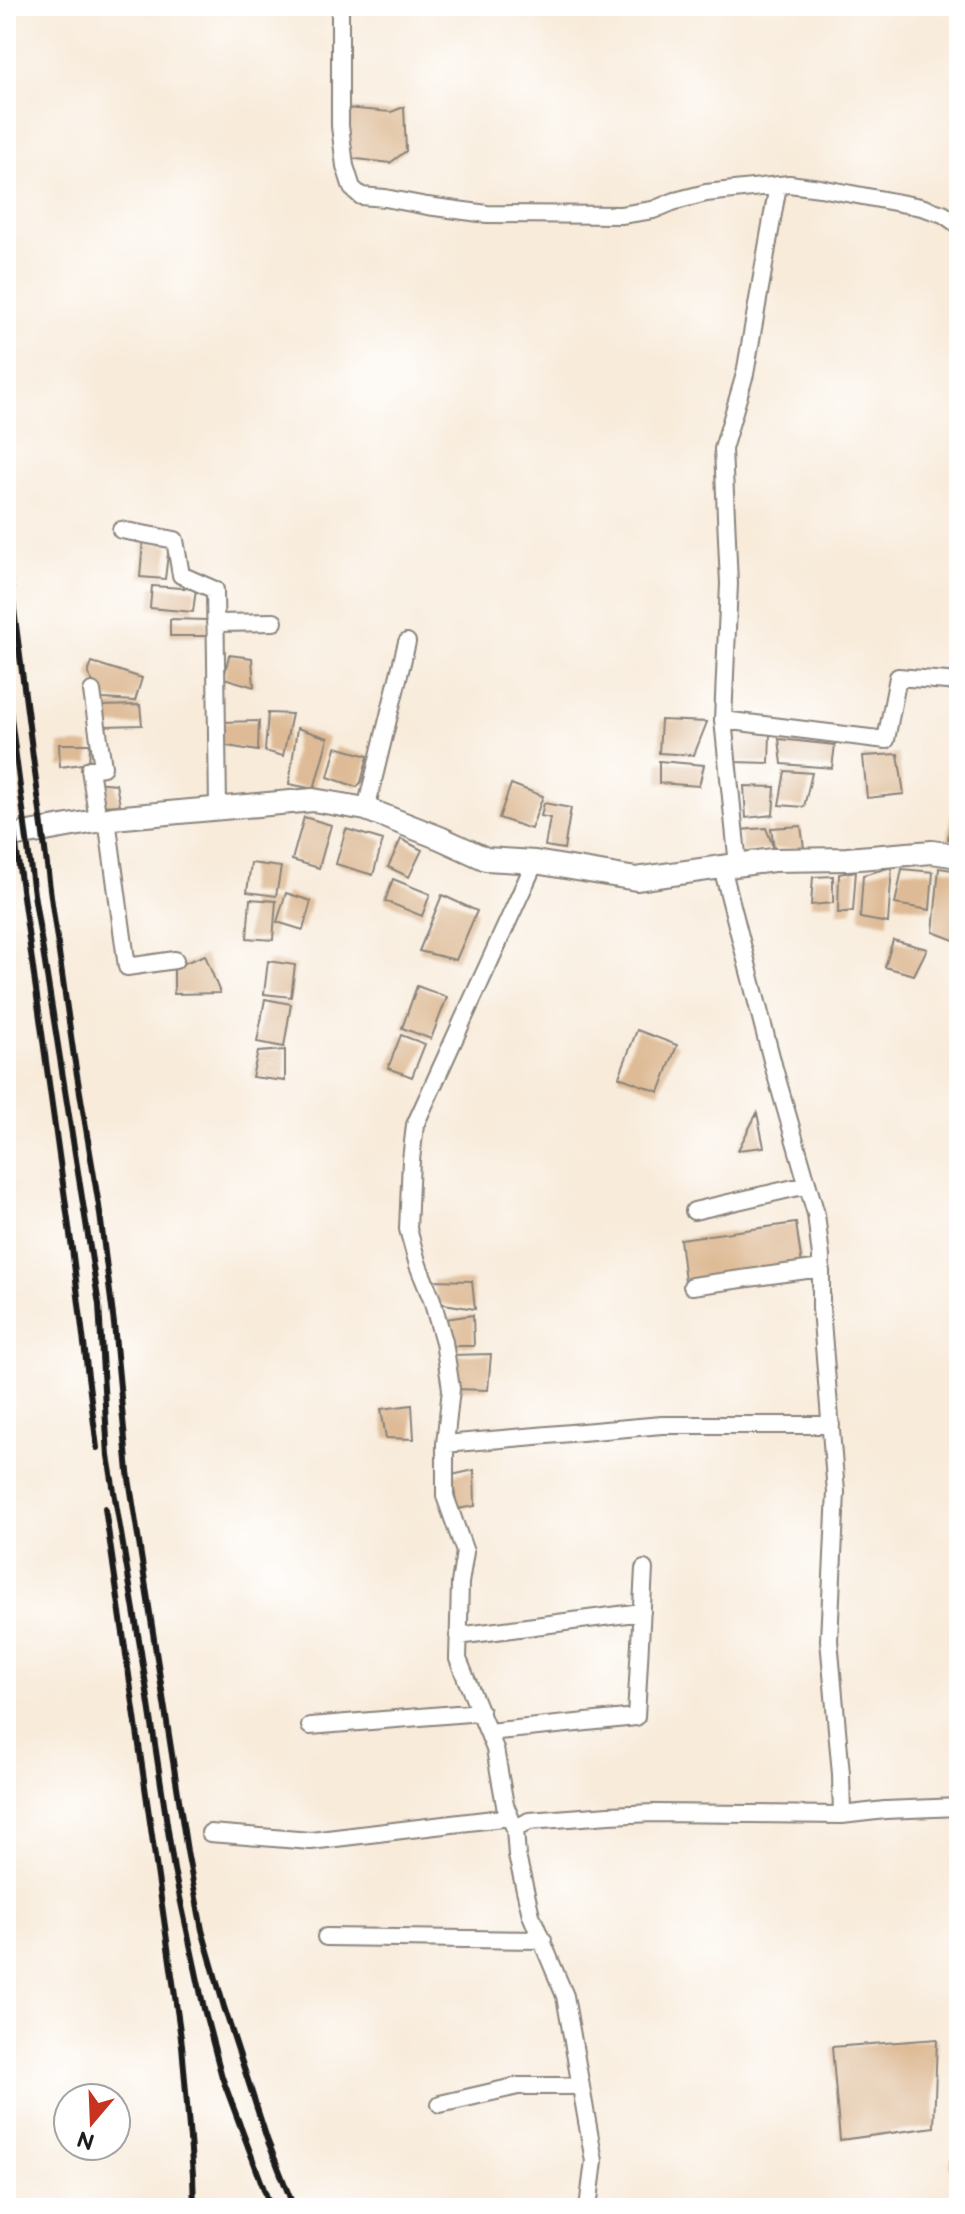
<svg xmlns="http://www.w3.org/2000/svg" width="965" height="2214" font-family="'Balsamiq Sans',sans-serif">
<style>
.building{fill:#debb96}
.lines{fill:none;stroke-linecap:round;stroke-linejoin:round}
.street-casing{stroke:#8a847b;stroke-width:20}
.secondary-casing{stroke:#8a847b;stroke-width:26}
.street{stroke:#fff;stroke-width:16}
.secondary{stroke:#fff;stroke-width:22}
.rail{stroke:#1c1c1c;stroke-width:6}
</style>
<rect width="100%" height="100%" fill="#fff"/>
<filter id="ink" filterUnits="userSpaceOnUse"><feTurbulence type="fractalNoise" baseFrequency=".0125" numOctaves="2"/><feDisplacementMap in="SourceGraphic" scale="16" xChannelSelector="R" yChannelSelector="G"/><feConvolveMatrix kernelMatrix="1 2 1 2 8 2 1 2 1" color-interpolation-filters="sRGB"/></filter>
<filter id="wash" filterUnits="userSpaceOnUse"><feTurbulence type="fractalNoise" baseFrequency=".006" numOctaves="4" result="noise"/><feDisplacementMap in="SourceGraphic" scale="32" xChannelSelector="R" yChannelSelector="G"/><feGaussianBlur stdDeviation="1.8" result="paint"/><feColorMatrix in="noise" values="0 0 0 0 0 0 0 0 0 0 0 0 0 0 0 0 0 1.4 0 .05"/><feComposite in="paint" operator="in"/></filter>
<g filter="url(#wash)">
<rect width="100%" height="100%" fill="#f8ebda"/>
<g id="blocks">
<!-- building -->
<path class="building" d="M404 107 406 151 390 163 349 158 345 108 391 112Z
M143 541 169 546 165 579 140 577Z
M152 586 196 589 193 612 150 608Z
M170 619 207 620V636H170Z
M229 655 252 658 254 687 224 678Z
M92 662 142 678 135 701 103 699 88 674Z
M140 705 142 725 104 726 101 706Z
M268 713 292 714 283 756 265 751Z
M661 720 707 722 694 755 659 753Z
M259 721 258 751 221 745V722Z
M297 728 328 738 314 789 289 784Z
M731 728 770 734 769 763 735 762Z
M779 739 835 745 832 768 782 764Z
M59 744H90L89 763 60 767Z
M336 747 368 756 361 782 357 787 328 777Z
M898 754 904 794 867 798 863 756Z
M659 761 704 765 699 786 659 783Z
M785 771 812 773 804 807 779 805Z
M94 782 116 784 120 805 97 806Z
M511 784 543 796 531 829 499 818Z
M744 786 775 787 773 815 746 818Z
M544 803 571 808 564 849 545 846 550 818 541 816Z
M952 813 959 815V842L948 839Z
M304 817 331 825 319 868 292 860Z
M801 826 804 848 774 849 771 828Z
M766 828 774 849 743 852 740 830Z
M346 829 383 840 373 875 336 864Z
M401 839 422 850 409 877 388 867Z
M251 863 281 867 276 896 247 892Z
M892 867 888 923 860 918 863 875Z
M939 868 959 871V942L933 932Z
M902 869 933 872 930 910 895 904Z
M856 871 853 911 838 913 839 874Z
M833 876V903L811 905 813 877Z
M393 879 430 894 422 916 385 901Z
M286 893 311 901 303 930 277 922Z
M442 895 477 911 456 960 419 951Z
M250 899 276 901 273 940 247 938Z
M893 940 927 949 914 975 885 967Z
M205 955 220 993 174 994V967Z
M268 961 295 965 291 997 264 994Z
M417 986 447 997 431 1039 402 1028Z
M265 999 291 1004 284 1047 257 1042Z
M637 1030 677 1045 659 1092 619 1077Z
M401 1035 425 1044 412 1077 388 1068Z
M285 1050V1081L252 1077 258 1052Z
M757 1113 764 1147 738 1150Z
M796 1223 802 1265 685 1281 680 1239Z
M432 1280 472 1281 475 1309 438 1303Z
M473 1315 474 1346H452L445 1319Z
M491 1354 488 1390 454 1389 451 1355Z
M412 1405 414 1439 386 1438 381 1409Z
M474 1470 475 1506 457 1509 452 1475Z
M937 2039 934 2127 840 2140 832 2047Z
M959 2161V2204L955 2205 950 2162Z"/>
</g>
</g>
<g filter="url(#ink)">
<use href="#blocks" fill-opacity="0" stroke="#8a847b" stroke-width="2"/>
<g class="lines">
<defs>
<path id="street" d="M340 6V126L345 166 352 188 361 196 385 198 427 206 487 214 621 215 653 210 675 201 706 193 789 184 820 188 921 207 943 214 959 225
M121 530 175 540 181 575 215 590 218 807
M215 623 274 622
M92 691 103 767 90 769 98 820
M723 720 729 584 723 449 745 374 778 185
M366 809 407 642
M107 819 127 967 175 960
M738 865 723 720 886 740 898 677 959 682
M722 867 775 1072 816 1214 821 1257V1309L836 1492 829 1640 841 1774 842 1815
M694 1211 807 1185
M692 1286 821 1268
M445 1444 662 1425H831
M458 1636 642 1612
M310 1726 481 1712
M488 1732 636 1717 644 1569
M515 1829 505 1805 495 1749 458 1659 460 1583 465 1552 445 1496V1444L451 1389 444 1342 432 1300 418 1265 408 1229 411 1160 415 1125 535 862
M210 1833 311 1841 510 1817
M326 1937 543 1940
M440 2104 518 2086H581
M588 2208 594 2161 565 1996 531 1915 517 1856 515 1829 529 1821 609 1815 654 1813 842 1815 885 1810 959 1807"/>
<path id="secondary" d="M6 837 113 818 313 800 366 809 440 838 486 859 535 862 636 879 773 860 847 859 932 852 959 856"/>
</defs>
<!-- street casing -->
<use href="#street" class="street-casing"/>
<!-- secondary casing -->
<use href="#secondary" class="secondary-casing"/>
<!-- street -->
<use href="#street" class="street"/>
<!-- secondary -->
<use href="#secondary" class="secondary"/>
<!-- rail -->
<path class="rail" d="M6 548 52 904 74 1057 99 1206 114 1324 128 1472 187 1851 202 1930 224 2007 267 2139 294 2208
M6 680 34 894 99 1305 108 1456 141 1652 174 1870 204 2009 222 2077 271 2208
M6 774 73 1256 97 1448
M105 1508 182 2045 193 2175 194 2208"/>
</g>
</g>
<!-- margin -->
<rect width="965" height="2214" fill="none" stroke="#fff" stroke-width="32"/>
<!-- north arrow -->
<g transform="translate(92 2122) rotate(199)"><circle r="38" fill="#ffffff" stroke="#a4a4a4" stroke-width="2"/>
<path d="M0-6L14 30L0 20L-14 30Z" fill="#c8321e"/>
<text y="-12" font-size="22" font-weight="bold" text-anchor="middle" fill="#1c1c1c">N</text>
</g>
</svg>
